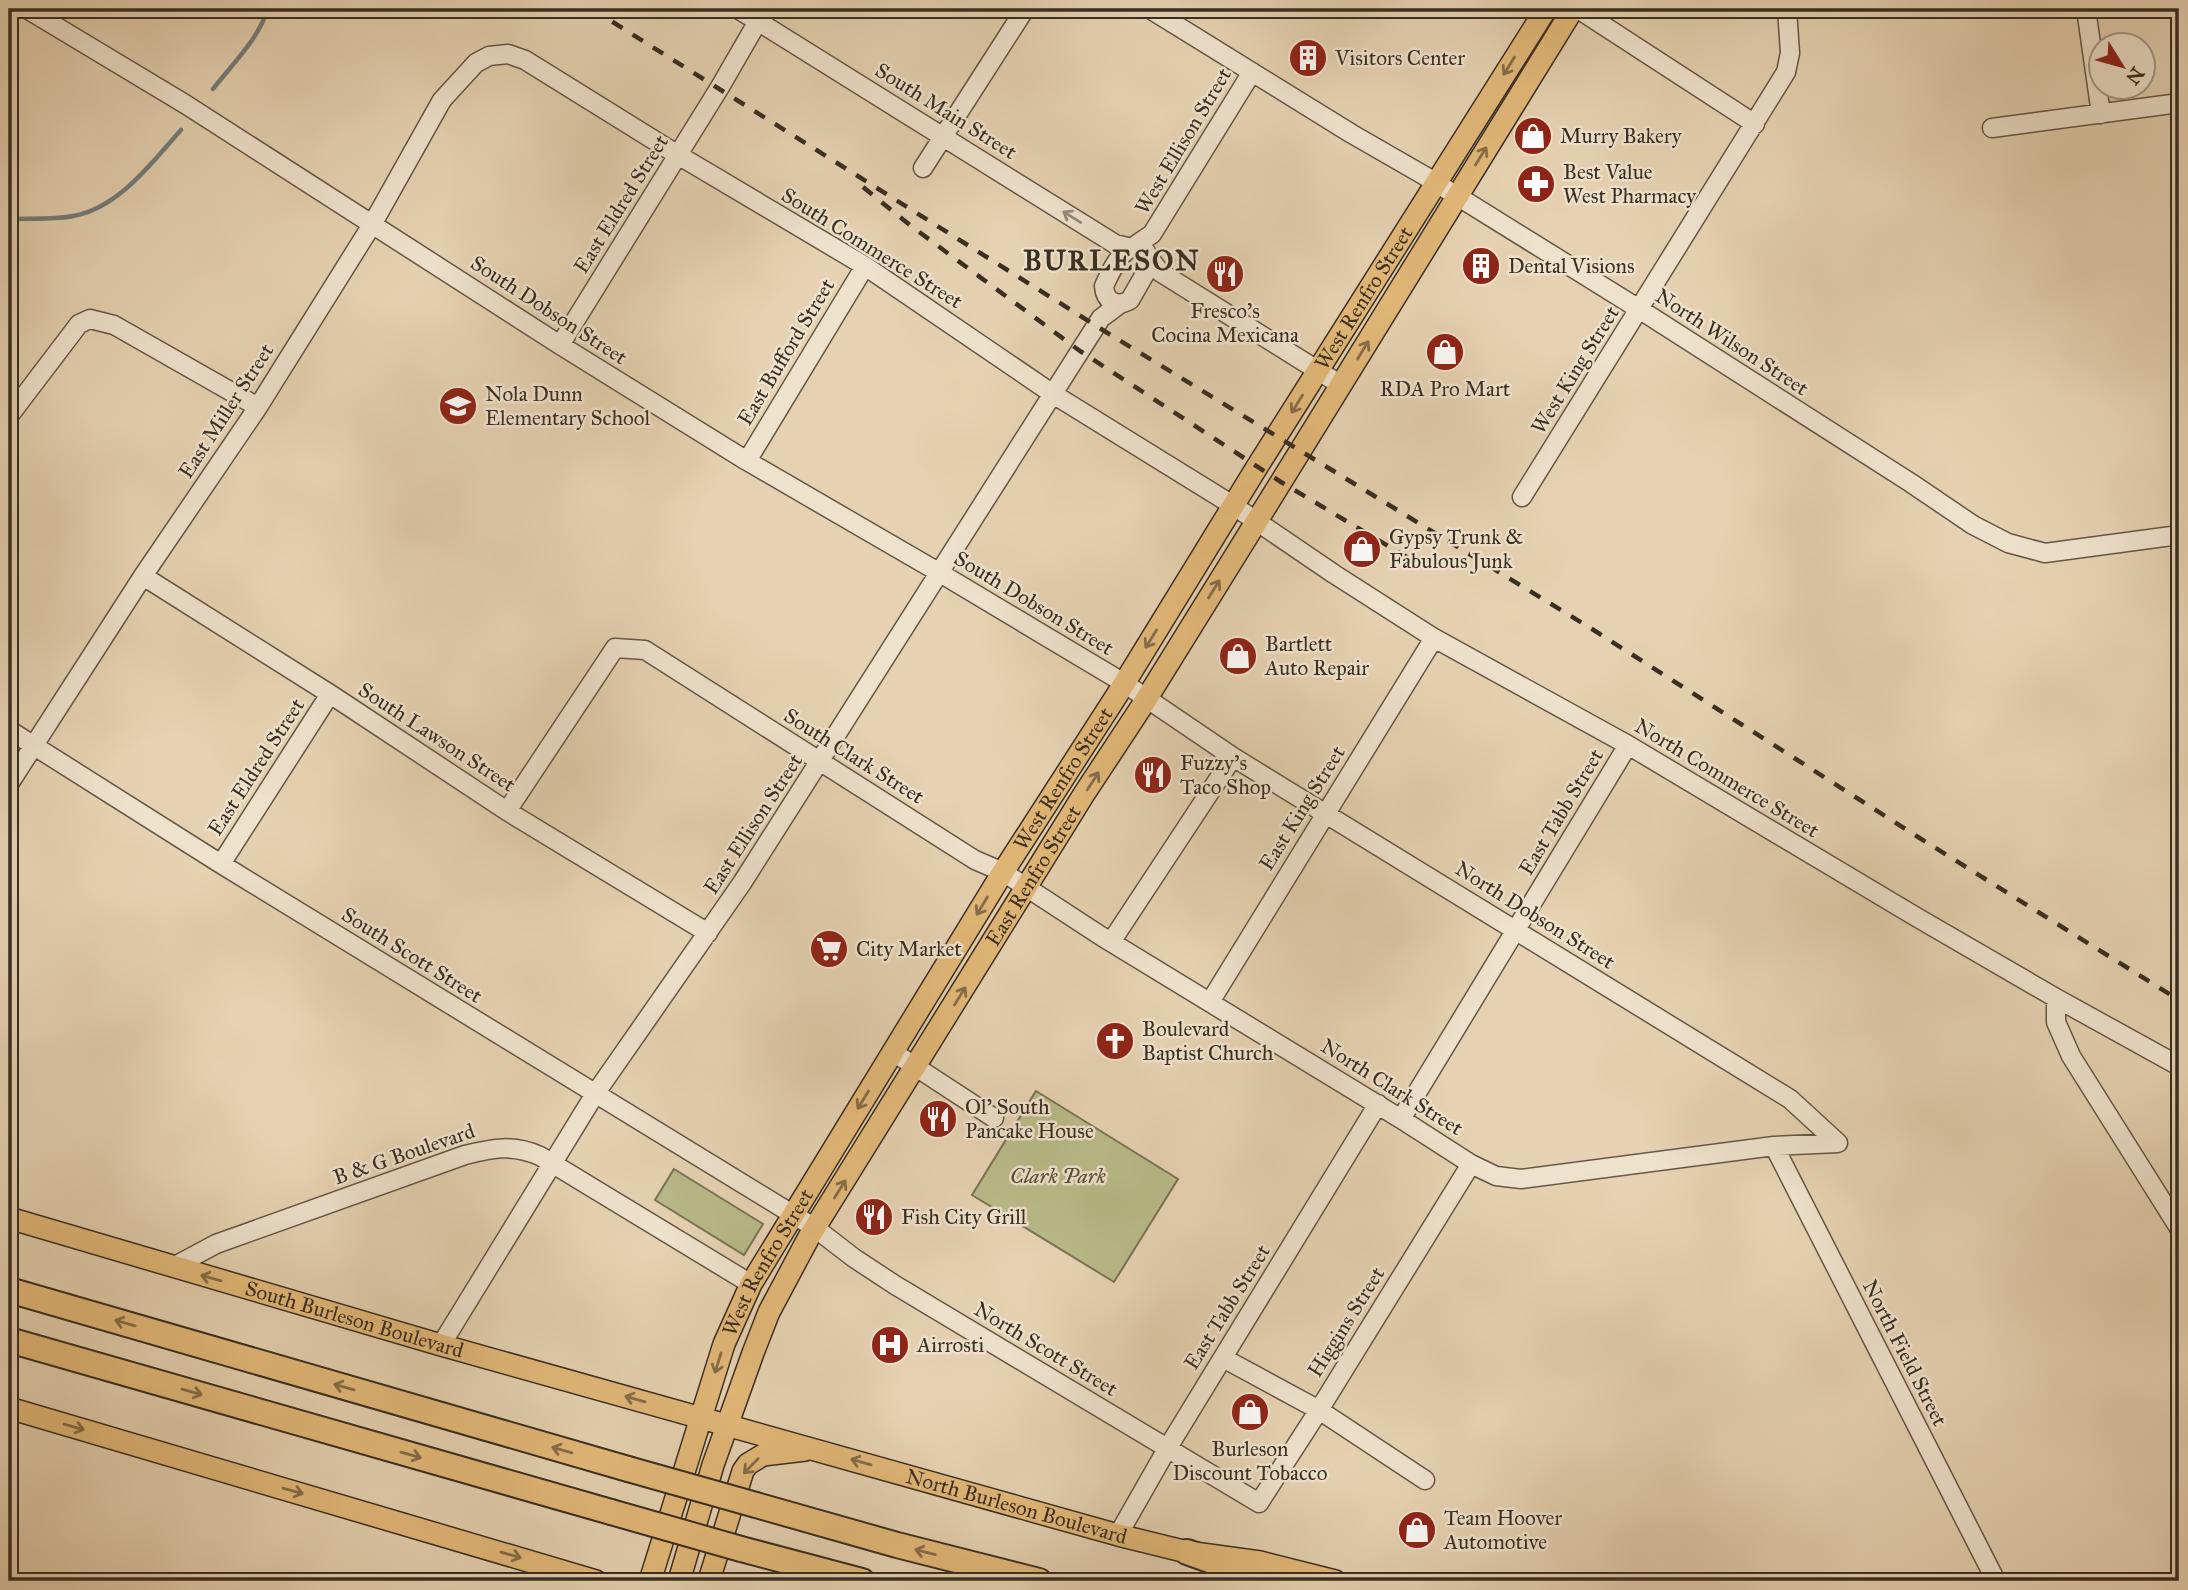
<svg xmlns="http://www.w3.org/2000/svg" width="2188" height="1590" font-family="'IM FELL Great Primer',serif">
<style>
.green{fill:#b9bb89;stroke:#797455;stroke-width:2}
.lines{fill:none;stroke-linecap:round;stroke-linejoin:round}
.stream{stroke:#747e7c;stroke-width:4.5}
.minor-casing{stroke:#645745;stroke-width:21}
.major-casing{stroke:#392e21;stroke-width:24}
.highway-casing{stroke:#392e21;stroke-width:28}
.minor{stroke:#efe2cd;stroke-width:18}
.major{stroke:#e3b979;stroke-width:21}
.highway{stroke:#e3b979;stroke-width:24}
.rail{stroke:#392e21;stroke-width:4.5;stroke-dasharray:12 12;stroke-linecap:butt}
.highway-bridge-casing{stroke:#392e21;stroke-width:28;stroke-linecap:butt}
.highway-bridge{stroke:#e3b979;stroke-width:24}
.oneway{stroke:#866d49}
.oneway2{stroke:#948877}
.labels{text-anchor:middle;stroke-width:5;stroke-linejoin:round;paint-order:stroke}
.poi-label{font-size:21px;fill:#392e21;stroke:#efe2cd;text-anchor:start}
.street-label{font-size:21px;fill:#392e21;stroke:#efe2cd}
.park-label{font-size:21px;font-style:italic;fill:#534a36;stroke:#efe2cd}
.district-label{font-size:28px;font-weight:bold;letter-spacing:2px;fill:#392e21;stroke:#efe2cd}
</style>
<rect width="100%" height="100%" fill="#e6d2b2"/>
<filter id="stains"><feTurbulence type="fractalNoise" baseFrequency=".00286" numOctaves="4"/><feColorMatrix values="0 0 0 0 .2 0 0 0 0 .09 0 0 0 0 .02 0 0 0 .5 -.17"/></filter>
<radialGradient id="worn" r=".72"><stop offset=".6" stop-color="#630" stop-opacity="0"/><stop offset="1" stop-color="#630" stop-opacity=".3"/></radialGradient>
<!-- green -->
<path class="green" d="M1036 1091 1178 1179 1114 1282 972 1195Z
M674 1169 763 1224 744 1255 655 1200Z"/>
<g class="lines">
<!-- stream -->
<path class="stream" d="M213 89C229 68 262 35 267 9
M9 219C30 218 53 220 73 216 119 208 152 162 181 130"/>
<defs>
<path id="minor" d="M27 9 185 104 560 345 747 461 940 573 1124 683 1233 757 1790 1099 1838 1143 1774 1146 1521 1179 1496 1176 1471 1164 1401 1119 1101 936 1003 872 975 860 645 650 615 648 507 811
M738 9 1115 244 1132 248
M1150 9 1352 134 1425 176 1639 309 1911 483 1973 525 2008 543 2045 553 2179 535
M1578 9 1755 124
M2086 9 2101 114
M1992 128 2179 103
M923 168 1025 9
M1133 247 1152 234 1252 72
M1133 247 1146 252 1150 265 1130 300C1116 308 1105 301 1104 286 1110 273 1119 252 1133 247Z
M1150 259 1160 272 1341 385
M560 345 720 87 765 9
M9 416 79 324 90 319 114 325 258 407
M747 461 865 266
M1522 497 1786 72 1790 53 1787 9
M143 576 330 694 507 811 708 933
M9 730 221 864 815 1228 854 1258 895 1285 1259 1503 1319 1410 1471 1164
M9 784 143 576 258 407 373 223 442 100 476 63 489 56 508 54 525 60 678 155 865 266 1053 394 1234 506 1334 574 1434 638 1628 745 1918 918 2056 998 2179 1066
M221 864 330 694
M1111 942 1233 757
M2056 998V1022L2071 1056 2179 1228
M1210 1002 1434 638
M893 1052 994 1118
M1401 1119 1628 745
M1774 1146 1996 1581
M173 1267 216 1244 465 1155C493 1148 513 1144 540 1156L751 1284
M441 1345 595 1094 742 883 1101 318 1120 304
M1223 1358 1319 1410 1425 1480
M1118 1535 1167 1449 1378 1104"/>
<g id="major">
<path id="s1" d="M9 1218 441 1345 1118 1535 1187 1552 1260 1562 1335 1581"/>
<path d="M9 1408 596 1581"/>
<path id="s2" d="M650 1581 724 1344 751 1284 1003 872 1117 695 1257 467 1546 9"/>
<path id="s3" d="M679 1581 713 1465 753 1353 769 1312 809 1237 1084 794 1142 706 1281 482 1573 9"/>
<path d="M711 1581 710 1577 743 1471 748 1464 763 1455 805 1450"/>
</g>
<path id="highway" d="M9 1290 628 1469
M9 1340 611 1512
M756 1505 897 1545 1039 1581
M741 1549 862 1581
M1187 1552 1268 1581"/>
</defs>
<!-- minor casing -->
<use href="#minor" class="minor-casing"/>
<!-- major casing -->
<use href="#major" class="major-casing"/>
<!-- highway casing -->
<use href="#highway" class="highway-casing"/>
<!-- minor -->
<use href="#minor" class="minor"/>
<!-- major -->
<use href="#major" class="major"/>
<!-- highway -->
<use href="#highway" class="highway"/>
<!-- rail -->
<path class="rail" d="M592 9 1106 332 1592 629 1918 837 2179 1000
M863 187 911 226 1080 351 1281 482 1420 565"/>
<defs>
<path id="highway-bridge" d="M628 1469 756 1505
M611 1512 741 1549"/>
</defs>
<!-- highway-bridge casing -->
<use href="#highway-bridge" class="highway-bridge-casing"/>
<!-- highway-bridge -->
<use href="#highway-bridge" class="highway-bridge"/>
</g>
<!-- one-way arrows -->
<defs><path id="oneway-shaft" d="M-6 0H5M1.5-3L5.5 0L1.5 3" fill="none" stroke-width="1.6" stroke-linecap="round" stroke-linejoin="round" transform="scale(1.75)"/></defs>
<g class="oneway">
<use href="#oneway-shaft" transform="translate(1509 66) rotate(122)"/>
<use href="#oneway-shaft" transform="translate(1481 156) rotate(-58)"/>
<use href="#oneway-shaft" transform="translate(1363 350) rotate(-59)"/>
<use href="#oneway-shaft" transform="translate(1297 404) rotate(122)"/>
<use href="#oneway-shaft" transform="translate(1214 589) rotate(-58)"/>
<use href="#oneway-shaft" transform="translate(1151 639) rotate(122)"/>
<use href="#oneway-shaft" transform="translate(1093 781) rotate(-57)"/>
<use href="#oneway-shaft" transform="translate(982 906) rotate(121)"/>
<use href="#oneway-shaft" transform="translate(960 996) rotate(-58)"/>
<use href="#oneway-shaft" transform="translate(863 1100) rotate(122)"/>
<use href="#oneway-shaft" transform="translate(840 1189) rotate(-58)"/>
<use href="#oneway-shaft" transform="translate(211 1278) rotate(-164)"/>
<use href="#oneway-shaft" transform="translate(125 1323) rotate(-164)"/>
<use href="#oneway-shaft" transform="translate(718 1363) rotate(107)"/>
<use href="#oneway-shaft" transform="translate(344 1387) rotate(-164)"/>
<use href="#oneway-shaft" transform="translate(192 1392) rotate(16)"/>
<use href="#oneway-shaft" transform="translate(635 1399) rotate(-164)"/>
<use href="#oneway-shaft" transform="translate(74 1427) rotate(16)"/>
<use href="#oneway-shaft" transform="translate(562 1450) rotate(-164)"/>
<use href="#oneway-shaft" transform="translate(411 1455) rotate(16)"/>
<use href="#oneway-shaft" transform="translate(861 1462) rotate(-164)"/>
<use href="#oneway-shaft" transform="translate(751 1466) rotate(134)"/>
<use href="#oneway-shaft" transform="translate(293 1491) rotate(16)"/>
<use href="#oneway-shaft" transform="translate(925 1552) rotate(-166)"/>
<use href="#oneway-shaft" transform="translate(511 1555) rotate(16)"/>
</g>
<use class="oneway2" href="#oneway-shaft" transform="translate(1072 217) rotate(-148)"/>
<!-- icons -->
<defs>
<symbol id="building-disc" viewBox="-11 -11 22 22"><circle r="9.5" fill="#8f2418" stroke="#efe2cd"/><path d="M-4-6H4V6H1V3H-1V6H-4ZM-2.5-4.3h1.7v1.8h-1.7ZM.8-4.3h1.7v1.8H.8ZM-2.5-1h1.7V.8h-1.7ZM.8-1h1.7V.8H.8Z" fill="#fff"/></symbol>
<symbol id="shop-disc" viewBox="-11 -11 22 22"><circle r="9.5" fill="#8f2418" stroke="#efe2cd"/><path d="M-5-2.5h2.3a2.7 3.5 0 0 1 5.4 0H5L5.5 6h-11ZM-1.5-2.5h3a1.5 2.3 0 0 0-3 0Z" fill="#fff"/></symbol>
<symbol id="pharmacy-disc" viewBox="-11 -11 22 22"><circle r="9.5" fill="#8f2418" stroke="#efe2cd"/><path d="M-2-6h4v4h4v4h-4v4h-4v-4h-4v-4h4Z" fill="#fff"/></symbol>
<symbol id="restaurant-disc" viewBox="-11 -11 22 22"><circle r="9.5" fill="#8f2418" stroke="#efe2cd"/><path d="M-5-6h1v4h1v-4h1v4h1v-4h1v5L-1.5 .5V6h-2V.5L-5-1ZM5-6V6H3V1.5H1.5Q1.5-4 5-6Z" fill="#fff"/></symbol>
<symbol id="school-disc" viewBox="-11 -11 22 22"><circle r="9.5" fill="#8f2418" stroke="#efe2cd"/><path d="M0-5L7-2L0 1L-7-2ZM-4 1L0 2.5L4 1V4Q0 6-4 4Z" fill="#fff"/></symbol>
<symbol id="supermarket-disc" viewBox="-11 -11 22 22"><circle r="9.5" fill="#8f2418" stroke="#efe2cd"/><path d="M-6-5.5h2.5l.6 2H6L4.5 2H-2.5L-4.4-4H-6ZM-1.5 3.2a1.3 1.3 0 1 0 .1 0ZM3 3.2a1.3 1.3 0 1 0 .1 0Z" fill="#fff"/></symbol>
<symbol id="church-disc" viewBox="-11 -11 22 22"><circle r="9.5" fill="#8f2418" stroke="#efe2cd"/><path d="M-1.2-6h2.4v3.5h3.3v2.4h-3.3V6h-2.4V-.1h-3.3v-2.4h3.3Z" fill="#fff"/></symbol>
<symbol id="hospital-disc" viewBox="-11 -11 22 22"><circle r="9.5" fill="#8f2418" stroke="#efe2cd"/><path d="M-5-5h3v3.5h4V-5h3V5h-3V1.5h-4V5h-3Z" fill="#fff"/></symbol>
</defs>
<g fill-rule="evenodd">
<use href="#building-disc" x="1286" y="36" width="44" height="44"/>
<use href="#shop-disc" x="1511" y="114" width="44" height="44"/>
<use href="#pharmacy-disc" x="1514" y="162" width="44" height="44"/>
<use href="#building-disc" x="1459" y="244" width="44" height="44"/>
<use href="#restaurant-disc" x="1203" y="252" width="44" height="44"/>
<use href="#shop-disc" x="1423" y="330" width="44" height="44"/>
<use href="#school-disc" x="436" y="384" width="44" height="44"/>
<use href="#shop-disc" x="1340" y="527" width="44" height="44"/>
<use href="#shop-disc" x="1216" y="634" width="44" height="44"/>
<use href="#restaurant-disc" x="1131" y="753" width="44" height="44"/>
<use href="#supermarket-disc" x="807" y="927" width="44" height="44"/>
<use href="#church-disc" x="1093" y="1019" width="44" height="44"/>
<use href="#restaurant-disc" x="916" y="1097" width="44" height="44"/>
<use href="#restaurant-disc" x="852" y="1195" width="44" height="44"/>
<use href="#hospital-disc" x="868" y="1323" width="44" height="44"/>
<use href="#shop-disc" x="1228" y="1390" width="44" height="44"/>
<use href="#shop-disc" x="1395" y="1508" width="44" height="44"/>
</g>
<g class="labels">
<!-- poi labels -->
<g class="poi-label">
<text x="1335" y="65">Visitors Center</text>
<text x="1560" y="143">Murry Bakery</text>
<text x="1563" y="179">Best Value<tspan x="1563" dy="24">West Pharmacy</tspan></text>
<text x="1508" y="273">Dental Visions</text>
<text x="1225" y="318" text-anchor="middle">Fresco's<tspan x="1225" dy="24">Cocina Mexicana</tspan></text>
<text x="1445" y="396" text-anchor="middle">RDA Pro Mart</text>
<text x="485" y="401">Nola Dunn<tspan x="485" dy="24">Elementary School</tspan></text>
<text x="1389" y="544">Gypsy Trunk &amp;<tspan x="1389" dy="24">Fabulous Junk</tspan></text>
<text x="1265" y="651">Bartlett<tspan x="1265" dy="24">Auto Repair</tspan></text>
<text x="1180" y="770">Fuzzy's<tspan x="1180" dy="24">Taco Shop</tspan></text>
<text x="856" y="956">City Market</text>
<text x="1142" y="1036">Boulevard<tspan x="1142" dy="24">Baptist Church</tspan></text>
<text x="965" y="1114">Ol' South<tspan x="965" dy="24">Pancake House</tspan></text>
<text x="901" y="1224">Fish City Grill</text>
<text x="917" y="1352">Airrosti</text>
<text x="1250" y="1456" text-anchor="middle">Burleson<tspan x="1250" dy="24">Discount Tobacco</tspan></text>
<text x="1444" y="1525">Team Hoover<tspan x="1444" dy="24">Automotive</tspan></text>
</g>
<!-- street labels -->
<g class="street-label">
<text transform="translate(946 111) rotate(32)" y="7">South Main Street</text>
<text transform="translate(1183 141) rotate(-59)" y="7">West Ellison Street</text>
<text transform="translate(621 204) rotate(-58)" y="7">East Eldred Street</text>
<text transform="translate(872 248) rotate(32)" y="7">South Commerce Street</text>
<text dy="7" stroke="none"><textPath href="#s2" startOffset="1475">West Renfro Street</textPath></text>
<text transform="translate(549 310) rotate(33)" y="7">South Dobson Street</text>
<text transform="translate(1732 342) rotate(33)" y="7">North Wilson Street</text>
<text transform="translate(786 352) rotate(-59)" y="7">East Bufford Street</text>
<text transform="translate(1575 370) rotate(-58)" y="7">West King Street</text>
<text transform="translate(226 411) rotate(-57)" y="7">East Miller Street</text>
<text transform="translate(1034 603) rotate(31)" y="7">South Dobson Street</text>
<text transform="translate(437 737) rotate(33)" y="7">South Lawson Street</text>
<text transform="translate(854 756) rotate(32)" y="7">South Clark Street</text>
<text transform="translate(256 767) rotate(-57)" y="7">East Eldred Street</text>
<text transform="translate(1727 778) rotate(31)" y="7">North Commerce Street</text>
<text dy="7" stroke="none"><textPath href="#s2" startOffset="908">West Renfro Street</textPath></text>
<text transform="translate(1302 808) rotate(-58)" y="7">East King Street</text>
<text transform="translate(1561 812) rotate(-59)" y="7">East Tabb Street</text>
<text transform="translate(753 824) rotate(-57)" y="7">East Ellison Street</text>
<text dy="7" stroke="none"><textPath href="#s3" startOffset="794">East Renfro Street</textPath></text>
<text transform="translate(1535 915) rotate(32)" y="7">North Dobson Street</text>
<text transform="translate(412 955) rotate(32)" y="7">South Scott Street</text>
<text transform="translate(1392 1087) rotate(32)" y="7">North Clark Street</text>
<text transform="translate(404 1154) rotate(-19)" y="7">B &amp; G Boulevard</text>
<text dy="7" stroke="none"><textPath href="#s2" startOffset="341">West Renfro Street</textPath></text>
<text transform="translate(1227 1307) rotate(-58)" y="7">East Tabb Street</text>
<text dy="7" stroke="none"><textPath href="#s1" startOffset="360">South Burleson Boulevard</textPath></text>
<text transform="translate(1346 1322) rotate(-58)" y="7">Higgins Street</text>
<text transform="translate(1046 1349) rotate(31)" y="7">North Scott Street</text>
<text transform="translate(1905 1353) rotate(63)" y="7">North Field Street</text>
<text dy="7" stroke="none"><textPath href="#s1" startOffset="1048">North Burleson Boulevard</textPath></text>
</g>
<!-- park labels -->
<g class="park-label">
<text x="1058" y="1183">Clark Park</text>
</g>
<!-- district labels -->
<g class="district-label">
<text x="1112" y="270">BURLESON</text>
</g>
</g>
<!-- margin -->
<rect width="2188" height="1590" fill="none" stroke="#e6d2b2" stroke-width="35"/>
<rect x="10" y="10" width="2167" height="1569" fill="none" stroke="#392e21" stroke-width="3.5"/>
<rect x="18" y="18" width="2153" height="1555" fill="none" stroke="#392e21" stroke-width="2"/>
<!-- north arrow -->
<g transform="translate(2122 66) rotate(127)"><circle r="33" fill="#efe2cd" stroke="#a69a88" stroke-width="2"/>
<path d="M0-5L12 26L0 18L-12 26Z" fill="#8f2418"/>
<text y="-10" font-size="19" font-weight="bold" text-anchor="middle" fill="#392e21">N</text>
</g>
<rect width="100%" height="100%" filter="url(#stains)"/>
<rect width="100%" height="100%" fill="url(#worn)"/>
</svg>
